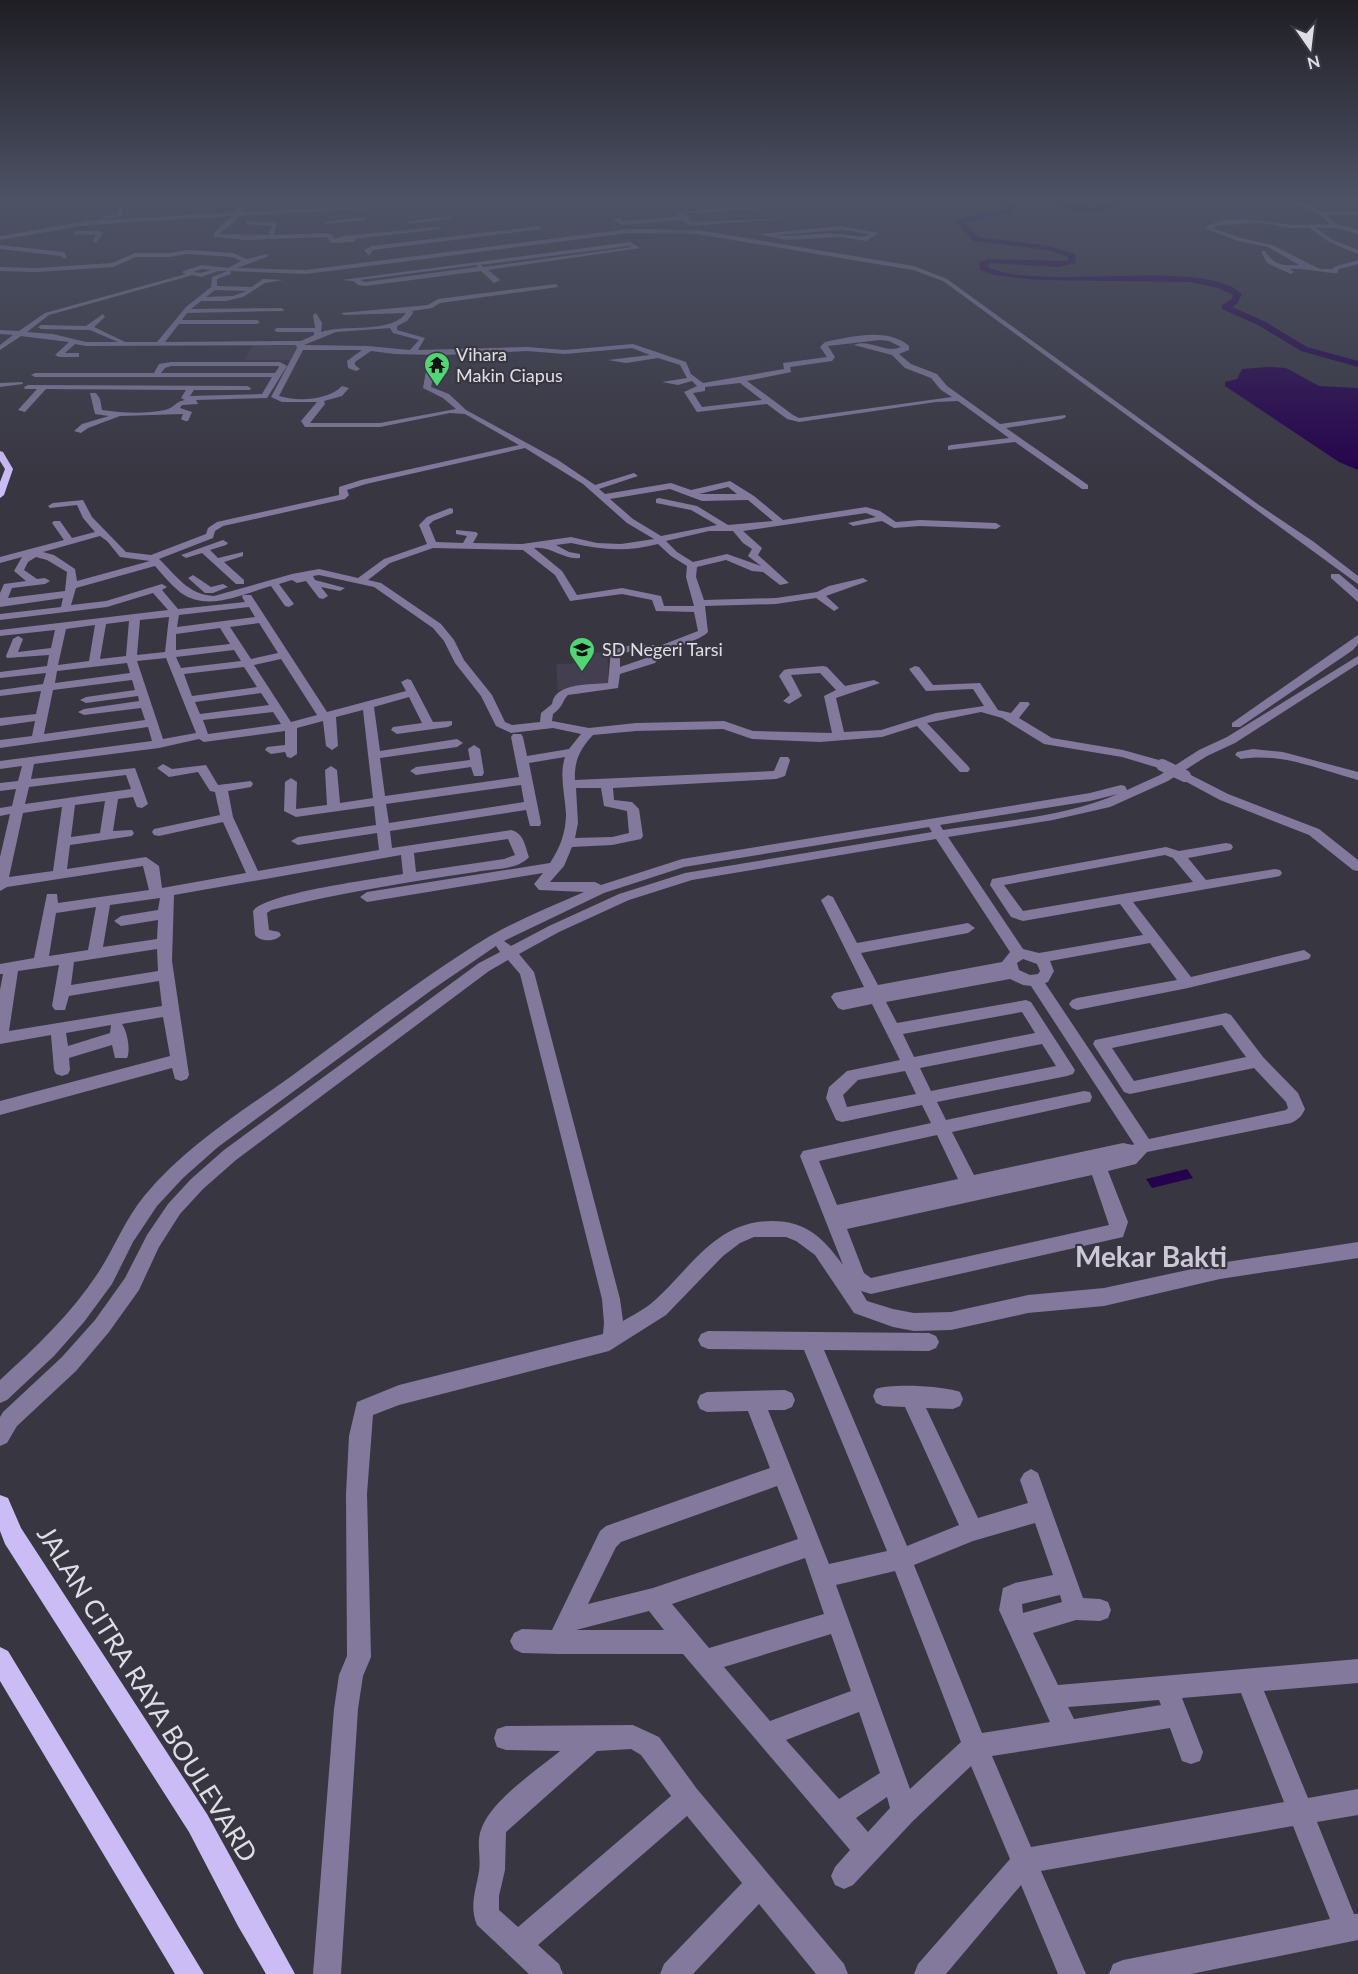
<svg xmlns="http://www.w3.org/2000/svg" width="1358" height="1974" font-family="Lato,sans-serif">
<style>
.built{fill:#433f50}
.water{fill:#25024d}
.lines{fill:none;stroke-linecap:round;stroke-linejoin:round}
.river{fill:#25024d;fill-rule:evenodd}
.minor{fill:#82799d;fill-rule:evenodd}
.major{fill:#cbbcf6;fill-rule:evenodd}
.minor-bridge{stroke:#82799d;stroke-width:12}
.labels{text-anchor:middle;stroke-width:4.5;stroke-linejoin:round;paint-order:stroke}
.far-poi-label{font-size:18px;fill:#e0dee5;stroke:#383641;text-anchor:start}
.near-street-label{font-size:26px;fill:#e0dee5;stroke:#383641}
.near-quarter-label{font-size:28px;font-weight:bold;fill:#ccc8d6;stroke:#383641}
</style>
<rect width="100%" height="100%" fill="#383641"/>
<!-- built -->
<path class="built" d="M254 344H295L297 347 290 360H244Z
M607 651 609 683 600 688 558 690 556 664 580 663V659L591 658 595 653Z"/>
<!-- water -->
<path class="water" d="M1268 367 1286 368 1319 386 1358 388V470L1339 462 1225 386V382L1237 379 1242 369Z
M1187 1169 1193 1178 1152 1188 1146 1179Z"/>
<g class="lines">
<!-- river -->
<path class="river" d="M1014 199H1021L1010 212 965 223 978 237 1049 246 1075 254 1076 263 1058 267 990 263 987 267C1045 293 1201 256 1242 294L1237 304 1232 307 1264 321 1307 347 1358 361V367L1301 351 1258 325 1222 309V305L1231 300 1233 295 1218 288 1190 282 1035 280 994 275 980 270 979 262 989 259 1068 261V257L1048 250 973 241 956 222C974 210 1001 219 1014 199Z
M1061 199H1067V205C1077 206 1089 209 1099 207 1107 205 1110 199 1118 199 1104 217 1081 212 1062 207Z"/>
<!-- minor -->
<path class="minor" d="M99 199H107L124 205 121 216 103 219V217L117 214 119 207Z
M247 199H253L241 212 537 199 238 216 232 224 219 234 268 235 272 226 245 224 247 221 277 223 274 235 327 233 333 235 334 239 343 236 438 227 441 229 354 239 356 240 353 242 331 243 327 237 247 240 214 237V232L233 216 88 225 0 240V236L88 221 235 212Z
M1303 202 1323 212 1358 211V215H1327L1335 223 1358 230V234L1338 228H1316L1333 240 1358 250V254L1329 242 1309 228H1289L1261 223 1221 225 1212 228 1241 238 1272 245 1320 269H1333L1334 267 1358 260V264L1339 269 1337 273C1320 273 1306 268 1290 269L1294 272 1291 274 1267 263 1261 251H1265C1274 265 1283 266 1299 265L1268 247 1238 241 1204 228C1228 213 1261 221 1287 224 1301 226 1316 224 1330 224L1320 215 1302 206H1276Z
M766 205 768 208 682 214 690 217 688 220 690 222 793 218 689 226 682 220 621 225 613 219 618 218 622 221 679 217 676 212Z
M451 216 449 219 409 224 406 222Z
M367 217 365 220 327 224 324 222Z
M539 226 541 229 373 250 369 256 364 250 372 246Z
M841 226 879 233 866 241 840 237 786 240 759 234ZM841 230 870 234C862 239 852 235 843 234 821 231 798 238 776 235Z
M629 229 697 230 914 266 947 279 1259 505 1314 542 1358 576V584L943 281 913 270 697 234 629 233 306 274 230 271 231 274 217 279V286L252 287 263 279 283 280 265 283 243 297 226 301H201L191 309 282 308 284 311 187 313 182 320H257L260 322 257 324H179L165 342 301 341 314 335V332H277L274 330 277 328H315L313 315 316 313 322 323 321 332C345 324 391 334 406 313L344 315 341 313 428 305 438 299 556 284 558 287 440 303 432 308 412 311 413 313 407 321 397 326V330L425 338 418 350 527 347 565 350 633 344 686 362 691 374 703 383 784 369 783 363 827 357 820 347 825 342C851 337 887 327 909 346V350L899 354 911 364 937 374 947 386 1000 424 1065 415 1066 417 1062 419 1006 428 1088 485V489H1082L1015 442 948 450V446L951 445 1009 438 958 401 936 402 799 422 787 419 767 404 697 412 684 392 697 386 692 381 678 385 662 382 687 378 680 365 658 358 626 363 608 360 650 355 632 348 565 354 527 351 445 355 443 362 434 372 431 387 449 394 466 410 558 460 595 485 634 473 638 476 599 489 605 494 671 483 691 490 730 481 754 496 783 520 866 507 880 511 896 522 920 520 996 523 1001 526 996 529 920 526 894 528 882 521 853 526 848 523 876 517 866 513 743 531 762 548 758 555 789 583 780 585 763 572 752 571 726 560 697 567 696 577 704 600 776 598 817 592 829 586 863 578 868 581 826 596 839 608 834 611 816 598 776 604 705 606 708 632C703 639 667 651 658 651L660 657 655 663 620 674 618 688 568 695C562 701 564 706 553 714L552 721 589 728 636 723 724 721 753 731 832 733 824 696 836 690 820 673 791 675 802 696 789 704 783 701 790 695 779 676 784 670 788 669 823 666 827 667 845 686 874 680 880 683 836 698 844 732 881 730 936 713 984 706 973 689 926 691 909 669 915 666 919 667 933 685 980 683 998 710 1011 713 1020 702H1028L1030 704 1019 718 1052 738 1123 750 1166 762 1168 765 1162 769 1122 757 1044 744 1002 718 981 712 927 723 968 766 970 769 968 772H960L917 726 882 737 820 742 752 739 723 729 636 731 593 735C580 749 574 761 575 780L774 771 780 757H788L790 760 785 776 776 779 613 788 614 800 632 802 639 809 643 836 641 839 612 845 572 847 564 866 550 882H595L601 885 682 859 1090 793 1121 785 1125 786 1127 790 1160 775 1199 750 1227 737 1358 656V664L1235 743 1207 756 1168 781 1110 807 1053 820 948 837 1023 949 1039 953 1143 935 1120 904 1023 921 1011 917 990 885 992 879 1166 847 1179 851 1226 843 1231 844 1233 847 1231 850 1188 858 1206 880 1275 869 1280 870 1282 873 1280 876 1275 877 1133 902 1191 977 1304 950 1311 955 1309 959 1188 988 1077 1010 1072 1008 1069 1004 1072 1000 1077 998 1177 980 1150 943 1050 961 1054 971 1048 982 1045 983 1149 1139 1286 1110 1288 1108 1286 1102 1254 1068 1130 1094 1124 1092 1093 1044 1095 1040 1226 1013 1231 1015 1263 1057 1298 1093 1305 1109C1302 1116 1298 1120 1291 1123L1147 1152 1136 1164 1108 1171 1128 1222 1123 1237 871 1294 861 1291 867 1301 893 1309 914 1313 951 1312 1028 1295 1104 1288 1220 1263 1358 1242V1258L1220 1279 1104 1306 1028 1313 951 1330 914 1331 893 1327 854 1313 815 1255 796 1241 786 1237H754L740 1243 723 1256 666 1315 609 1351 399 1405 373 1415 367 1494 371 1657 363 1676 358 1709 341 1974H313L334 1709 339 1675 347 1656 346 1494 349 1436 357 1402 399 1385 603 1334 604 1323 602 1299 520 974 508 960 489 971 236 1160 203 1189 180 1214 159 1247 139 1290 109 1332 76 1371 17 1426 7 1443 0 1446V1417L3 1412 62 1357 95 1320 125 1278 147 1235 168 1204 191 1179 224 1150 479 963 500 952 496 946 433 989 218 1147 183 1178 157 1206 133 1242 112 1284 84 1322 54 1356 7 1400 0 1403V1380C36 1347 71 1314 98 1273 115 1247 125 1219 145 1195 186 1146 241 1112 293 1075 357 1028 421 978 490 936 519 919 553 906 584 892L539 890 534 884 543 873 367 902 360 897 367 892 550 863C560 848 566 832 566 814 565 794 559 776 565 757L529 763 541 823 540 826H530L526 810 390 831 392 848 511 830C524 833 525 846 529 857 518 870 492 869 476 872 407 882 339 893 271 910L267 913 269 930 279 932 281 935C276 942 260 942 255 935L253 911C265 893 376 879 403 874L401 855 174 895 172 961 189 1075 187 1079 181 1081 175 1079 172 1068 0 1115V1101L170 1056 163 1017 122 1024C127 1031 131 1050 127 1058H115L112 1045 69 1058 70 1070 68 1074 62 1076 56 1074 54 1070 51 1035 0 1044V990L3 974H0V964L34 958 47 894H57L58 903 149 890 143 866 7 887 0 891V857L10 814 0 816V808L12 806 16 789 0 791V783L18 781 22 766 0 769V761L152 741 148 727 0 748V740L32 736 35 721 0 726V718L36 714 41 691 0 696V690L43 684 46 673 0 678V672L47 666 49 655 7 658 6 656 13 639 18 636 23 639 18 652 51 648 55 630 0 636V630L168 610 153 593 107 607 0 620V614L61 607 63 598 0 607V593L4 584 26 581 14 571 22 557 0 563V557L64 540 52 523 54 521H60L72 538 95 532 83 518 77 505 50 508 48 506 53 503 83 500 92 517 126 552 151 555 206 534 208 528 217 522 339 495V487L361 480 519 445 465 414 450 413 380 427H305L301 421 317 402H282L271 397 297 348 296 345 86 346 75 344 65 353H79V357H59L55 355 69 342 21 336 0 350V345L13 335 0 334V330L19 331 45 313 186 274 183 273V271L202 265 228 268 241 261 232 257 188 254 169 257H136L113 267 36 272 0 271V267L36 268 112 263 135 253H169L188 250 233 253 247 259 266 254 269 256 237 268 306 270ZM202 269 211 270 201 273 193 272ZM218 271H228L212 277 211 287 186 307 157 342H125L94 327 105 317 103 314 86 326 41 325 38 327 41 329 90 330 118 342H86L53 334 27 332 49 315 193 275 201 277ZM215 290 247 291 233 296 206 297ZM390 328 393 333 419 340 410 350 368 346 304 345 336 332ZM880 340 889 341 901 347C885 354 869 338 854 345L892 355 905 368 931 378 941 390 952 397 799 418 793 415 747 381 791 372 790 367 832 361 835 357 828 346ZM303 350H362L347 361 348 368 356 371 360 369 355 365V362L371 351 395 354 438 355 436 361 426 371 423 388 443 398 456 409 380 423H310L325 404 324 401 342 396 349 388 342 386C329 400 297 402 279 396ZM740 383 762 400 702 407 693 393 705 391V387ZM525 448 583 484 627 523 654 539 621 544 597 543 571 537 522 544 473 543 478 534 476 532 456 530V534L467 536 463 543 436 542 429 525 433 521 453 513V509L450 508 427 517 419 525 427 544 384 559 358 578 319 569 292 574 214 596C188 595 176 575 159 559L213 538 215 531 223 526 345 499 349 495 347 490 366 484ZM728 487 737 494H699ZM670 489 702 501 748 500 773 521 728 525 697 506 659 498 656 499V503L691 510 717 525 661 536 633 519 610 499ZM709 531H733L743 543 752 549 748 556 761 566 727 554 693 562 677 552 666 541ZM100 536 107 541 120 557 150 561 77 581 75 569 54 555 43 552ZM571 543C601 550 628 552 658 544L671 556 687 566 686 577 694 606H664L661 596 622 588 577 595 562 571 534 548C551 546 563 560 580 558V554L569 552 556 545ZM433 548 523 550 555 575 570 601 622 594 652 600 656 611 694 612 698 631 662 645H632L611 650 608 683C591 685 555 682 552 704L541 713 540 722 512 725 505 722 492 695 464 660 454 640 441 624 381 583 368 580 390 563ZM36 557 47 560 67 572 65 591 8 598 12 588 45 584 50 581 45 578 37 579 24 570 28 562ZM155 566C163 575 171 585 181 593 208 612 243 594 271 586L285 606 289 607 294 604 279 584 292 580 297 583 306 581 319 598 323 599 328 596 321 587 340 591 345 588 315 580 313 576 319 575 374 587 433 628 444 641 455 663 481 696 496 726 511 733 553 728 581 734 569 749 527 756 523 737 521 734H513L511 737 519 777 385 796 380 758 457 747 463 743 457 739 380 751 374 707 409 697 422 723 393 727 391 730 397 734 448 727 452 725V721L433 722 411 680 407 679 401 682 406 691 327 712 251 595H243L242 597 245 602 178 609 162 590 167 587 162 584 106 601 71 605 76 588ZM249 607 255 617 177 627 179 615ZM169 617 165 652 137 655 140 620ZM129 621 126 656 100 659 106 624ZM259 623 278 653 251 659 230 627ZM95 625 89 661 58 665 66 629ZM220 628 230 644 176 650V634ZM234 650 241 661 181 668 176 657ZM632 651H647L649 657 620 667V654ZM166 658 196 733 163 739 137 661ZM281 659 317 715 291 722 254 665ZM127 663 130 673 55 683 57 671ZM244 667 257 687 192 696 184 674ZM132 680 135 690 86 697 80 700 86 703 138 696 139 701 84 709 78 712 84 715 141 708 145 720 44 734 53 690ZM261 693 269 705 200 714 195 702ZM363 710 373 798 340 803 337 770 331 766 325 770 327 805 296 809 297 782 291 778 285 782 284 811 296 817 374 806 376 825 298 837 291 841 298 845 377 833 379 850 258 871 233 817 228 791 251 787 253 784 251 781 218 785 206 765 172 769 163 764 157 768 169 777 198 772 210 791 215 792 220 815 154 829 152 832 154 835 159 836 223 822 246 873 162 888 159 866 146 857 67 869 70 845 132 836 134 833 132 830 113 831 118 799 133 797 137 807 142 808 148 804 135 768 31 779 34 764 159 748 199 739 204 742 285 731V745L267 747 265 750 271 754 285 752 287 757 291 758 297 754V728L323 721 326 746 332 750 338 746 336 717ZM273 712 281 724 208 734 203 720ZM126 775 131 789 25 804 29 787ZM521 785 524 802 389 823 386 804ZM576 788H601L604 806 627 811 629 833 612 837 575 838 578 823ZM1118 794C1064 817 1001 821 943 830L940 825 1090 801ZM105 801 100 833 71 837 75 805ZM62 807 53 871 9 877 23 813ZM929 827 932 832 685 873 619 894 549 926 511 946 504 941 604 893 684 867ZM508 839 515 855 504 859 416 872 414 853ZM936 839 1010 952 1002 962 878 985 861 953 968 933 975 928 968 923 857 943 833 897 828 895 821 900 864 987 834 993 831 997 838 1008 843 1010 872 1004 900 1060 847 1071 829 1087 826 1098 836 1120 842 1122 922 1105 931 1123 803 1151 800 1156 843 1265C824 1239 807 1221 772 1221 716 1221 692 1267 654 1301 645 1309 633 1315 623 1321L620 1299 534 972 519 954 559 932 629 900 692 880ZM1165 855 1173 858 1193 882 1023 911 1004 885ZM160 898 158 910 121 916 114 921 121 926 158 920 157 939 103 947 110 905ZM96 907 88 950 49 956 56 913ZM157 949 158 971 71 985 74 962ZM1023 959 1037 964 1040 971 1038 974 1030 975 1019 970 1017 963ZM59 965 52 1006 55 1010H65L69 996 159 981 162 1006 9 1031 18 971ZM1010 979 1023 985 1031 986 1134 1144 1133 1145 1123 1143 974 1175 952 1132 1084 1103 1090 1102 1092 1097 1090 1092 1084 1091 946 1120 937 1102 1067 1076 1073 1074 1075 1070 1031 1002 1026 1000 897 1023 886 1002ZM1022 1012 1035 1033 914 1057 903 1034ZM111 1025 110 1033 68 1046 66 1033ZM1222 1025 1246 1057 1134 1081 1112 1048ZM1042 1044 1056 1066 931 1091 920 1068ZM905 1071 916 1094 847 1107 843 1095 858 1080ZM937 1135 958 1179 837 1205 819 1161ZM1092 1175 1109 1225 871 1278 864 1273 847 1229Z
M76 231H100L103 233 96 243 93 241 96 235 74 234Z
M630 242 641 248 488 270 500 280 494 283 481 271 365 286 358 285 353 281 342 280ZM629 246 632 247 484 267 480 265ZM477 265V267L365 282 360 280Z
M0 245 64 252 67 257 64 259 61 256 0 249Z
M171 362H280L287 366 267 398 196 400 198 404 182 405 180 408 192 412 188 421H185L181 419 183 414 120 416 88 428 81 433 74 431 82 424 109 416 95 414 90 393H96L100 399 102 410C122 413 145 414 165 410 174 408 176 401 185 400L181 398 186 390 46 389 25 412 18 410 37 389H25L24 387 28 385 247 386 251 388 250 390H194L190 396 262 394 272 377H35L31 375 35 373H154L159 364ZM171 366H278L279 367 275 373H161L165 368Z
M22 382 23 384 0 387V383Z
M223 540 228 543 226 545 210 550 218 558 243 552V556L224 562 244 580V584H236L202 553 186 558 181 555Z
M1331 574H1339L1358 590V602L1331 578Z
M193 575 211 587 223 584 228 587 213 593H205L188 578Z
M1358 635V644L1353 650 1240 727H1232V723Z
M474 745 480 749 484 773 482 776H474L471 767 416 775 410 771 416 767 470 760 468 749Z
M1253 749 1283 752 1358 772V780C1320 770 1281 752 1241 759L1235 755 1237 752Z
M1185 772 1228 794 1319 829 1358 860V871L1353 870 1309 835 1220 800 1181 779 1179 776 1181 773Z
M708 1331 929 1333 936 1336 939 1342 936 1348 929 1351 824 1350 907 1546 959 1525 905 1407 883 1406 876 1403 873 1396 876 1389C891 1383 945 1386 960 1392L963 1399 960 1406 953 1409 926 1408 978 1518 1028 1503 1020 1480 1024 1473 1031 1469 1038 1473 1083 1598 1100 1599 1108 1602 1111 1610 1108 1618 1100 1621 1076 1620 1033 1633 1058 1685 1358 1659V1683L1264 1691 1308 1798 1358 1789V1815L1317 1822 1354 1914H1358V1940L1191 1974H1109L1113 1964 1123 1960 1330 1919 1293 1826 1041 1871 1086 1974H1058L1021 1885 946 1974H914L918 1964 1010 1859 971 1766 913 1821 853 1885 844 1889 835 1885 831 1876 835 1867 850 1850 683 1654H558L522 1653 514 1649 510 1641 514 1633 522 1629 552 1630 600 1531 606 1526 770 1468 748 1411 707 1412 700 1409 697 1402 700 1395 707 1392 785 1390 792 1393 795 1400 792 1407 785 1410H768L829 1564 887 1551 804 1350 708 1349 701 1346 698 1340 701 1334ZM777 1486 798 1539 653 1588 588 1604 616 1547 621 1542ZM1035 1523 1053 1575 1015 1583 1003 1588 999 1610 1050 1722 982 1733 914 1565 973 1541ZM805 1558 824 1614 709 1648 672 1604ZM895 1571 961 1742 910 1789 836 1585ZM1060 1595 1062 1602 1023 1613 1022 1604ZM649 1611 664 1630H576ZM831 1634 851 1691 770 1721 724 1667ZM1241 1693 1284 1802 1031 1847 992 1756 1170 1728 1182 1761 1191 1764 1200 1761 1203 1752 1182 1698ZM1159 1700 1161 1705 1074 1719 1068 1707ZM859 1712 880 1773 839 1799 786 1740ZM887 1797 890 1808 868 1832 856 1818Z
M633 1725 659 1737 697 1789 844 1964 848 1974H816L759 1904 693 1974H660L664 1964 742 1883 687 1816 538 1945 559 1964 563 1974H529L477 1925C469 1906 476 1890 479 1871 481 1859 477 1845 480 1833 488 1802 535 1772 560 1751L506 1750 497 1747 494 1738 497 1729 506 1726ZM631 1749 641 1755 671 1796 518 1927 499 1910V1896L505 1870 506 1832 597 1751Z"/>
<!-- major -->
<path class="major" d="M0 451 3 452 13 469 4 495 0 498V482L5 469 0 461Z
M0 1495 8 1498 21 1528 207 1814 295 1974H266L238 1926 189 1832 5 1544 0 1531Z
M0 1647 8 1651 204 1974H175L0 1681Z"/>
<!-- minor-bridge -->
<path class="minor-bridge" d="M1162 765 1185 776"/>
</g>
<!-- sky -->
<linearGradient id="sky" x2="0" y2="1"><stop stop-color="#1f1e24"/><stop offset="0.42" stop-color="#4d5265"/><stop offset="1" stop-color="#4d5265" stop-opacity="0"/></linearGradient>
<rect width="1358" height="476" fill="url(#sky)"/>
<!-- icons -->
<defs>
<symbol id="temple-pin" viewBox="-11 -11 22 30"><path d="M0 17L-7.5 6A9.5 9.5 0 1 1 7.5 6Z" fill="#50d674" stroke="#383641"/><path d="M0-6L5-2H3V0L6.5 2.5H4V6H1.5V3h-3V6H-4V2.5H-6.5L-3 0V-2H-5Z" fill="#111"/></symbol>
<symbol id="school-pin" viewBox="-11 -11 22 30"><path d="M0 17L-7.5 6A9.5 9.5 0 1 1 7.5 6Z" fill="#50d674" stroke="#383641"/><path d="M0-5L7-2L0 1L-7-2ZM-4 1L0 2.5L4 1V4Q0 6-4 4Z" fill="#111"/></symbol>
</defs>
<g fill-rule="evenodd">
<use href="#temple-pin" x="422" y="350" width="30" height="40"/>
<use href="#school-pin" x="567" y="635" width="30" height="40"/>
</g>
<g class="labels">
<!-- far-poi labels -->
<g class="far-poi-label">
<text x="456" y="361">Vihara<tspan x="456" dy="21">Makin Ciapus</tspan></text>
<text x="602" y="656">SD Negeri Tarsi</text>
</g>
<!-- near-street labels -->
<g class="near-street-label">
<text transform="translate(147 1694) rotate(58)" y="9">JALAN CITRA RAYA BOULEVARD</text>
</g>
<!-- near-quarter labels -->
<g class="near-quarter-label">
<text x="1151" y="1267">Mekar Bakti</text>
</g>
</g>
<!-- north arrow -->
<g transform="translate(1310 48) rotate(166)" stroke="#383641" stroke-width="4.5" paint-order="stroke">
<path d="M0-4.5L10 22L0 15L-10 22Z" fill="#e0dee5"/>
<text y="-9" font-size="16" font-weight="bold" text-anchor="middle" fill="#e0dee5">N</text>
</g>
</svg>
